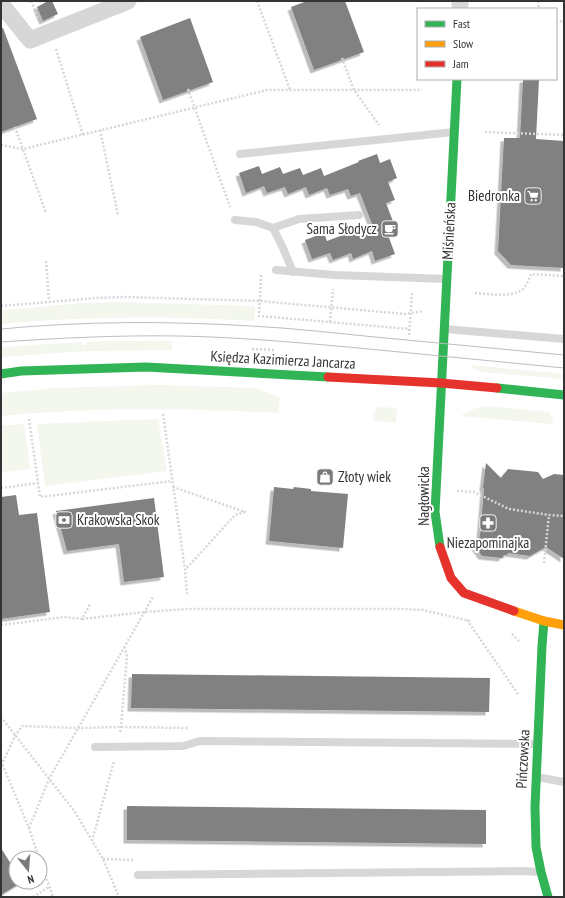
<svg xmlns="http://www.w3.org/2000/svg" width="565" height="898" font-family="'PT Sans Narrow',sans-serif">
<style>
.green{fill:#f3f7ee}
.building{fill:#818181;filter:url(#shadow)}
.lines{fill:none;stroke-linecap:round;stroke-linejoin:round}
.path{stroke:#d7d7d7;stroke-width:2.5;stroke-dasharray:2 2;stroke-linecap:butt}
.lane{stroke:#d7d7d7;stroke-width:8}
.street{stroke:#d7d7d7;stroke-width:17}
.fast{stroke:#30b455;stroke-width:9}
.slow{stroke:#ff9f0a;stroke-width:9}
.jam{stroke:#e5322d;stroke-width:9}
.tram{stroke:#bebebe;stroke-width:1}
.labels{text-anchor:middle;stroke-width:4;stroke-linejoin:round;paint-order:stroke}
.poi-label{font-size:15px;fill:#333;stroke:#fff;text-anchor:end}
.street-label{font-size:15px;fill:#333;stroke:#fff}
</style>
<defs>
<filter id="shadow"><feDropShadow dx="-3.5" dy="3.5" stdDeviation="0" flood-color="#0004"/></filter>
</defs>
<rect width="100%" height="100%" fill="#fff"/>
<!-- green -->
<path class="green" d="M118 302 254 306 255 310 254 321C170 316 85 316 1 324V310L83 303Z
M113 341H174V342H172V350L87 351 1 357V347L82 342V345H86L87 342Z
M470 365 564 374V379L481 372 474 369Z
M157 385 255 388 280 398 278 413C186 408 93 407 1 416V393L58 388Z
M486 406 549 412 553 419 552 424 461 416C470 410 476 407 486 406Z
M379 407 397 408 396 423 373 421 374 411Z
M158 419 167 471 45 486 37 424Z
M24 424 30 469 1 472V426Z"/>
<!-- building -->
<path class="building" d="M48 1H52L58 14 43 21 37 7Z
M307 1H345L364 52 314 70 291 7Z
M190 18 213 82 163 100 140 37Z
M1 28H3L37 119 1 132Z
M523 79H539L536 139 564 141V268L511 265 498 251 504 138H520Z
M377 154 380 163 390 159 397 178 388 182 395 200 386 203 397 232 388 235 395 254 375 261 372 251 353 259 351 253 333 260 330 253 312 259 305 240 324 233 327 241 372 224 360 193 351 196 348 189 330 195 327 188 309 195 306 187 288 194 285 187 267 193 264 186 246 193 239 173 259 166 262 174 280 167 283 174 300 168 303 175 321 168 324 176 359 162 358 161Z
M486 463 501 478 508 469 538 472 543 479 554 474 564 475V559L546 547 530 556 508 553 507 555H504L502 558 482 556 474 545 480 536 484 489 483 487Z
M274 487 293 489 294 487 311 489V491L348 494 343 548 269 541Z
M16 495 19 515 37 513 50 612 1 619V497Z
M154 498 164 577 124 582 119 544 67 551 56 511Z
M132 674 490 678 489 712 131 708Z
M127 806 486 810V844L127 840Z
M1 848 16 872V882H22L1 895Z"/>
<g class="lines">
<!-- path -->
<path class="path" d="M31 1 38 17
M257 1 290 90
M538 1 539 9
M556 22 564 21
M56 49 83 135
M342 58 354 90 379 125
M188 89 230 207
M15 127 46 213
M100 130 118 215
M485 132 564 135
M1 145 23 149 267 90H422
M46 261 49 301
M261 275 259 316 410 329
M475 293C488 294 512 298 523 289 527 285 529 279 531 274L564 276
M1 306 96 298 125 297 260 301 405 314 423 311
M330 322 333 289
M409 335 412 293
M252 349 275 350
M163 414 185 570 187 594
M29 419 40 497 172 481
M173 487 245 512 235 515 185 570
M1 488 38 483
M457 491 474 492 509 509 549 515 564 516
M544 563 549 515
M82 619 145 612 188 609H402L423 610 470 621
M467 620 518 694
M1 625 64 617 82 619 90 604
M512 634 520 642
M1 717 75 812 103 859 119 897
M120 732 121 727 127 656 125 648
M1 761 29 828 39 858
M1 765 2 764 15 736 22 726 77 728 121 727 188 728
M29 828 49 779 153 597
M92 841 114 761
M103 859 134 860
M40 860 53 897
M33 897 49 887"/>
<!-- lane -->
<path class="lane" d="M240 154 454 132
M235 220 256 222 273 228 283 248 293 272
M273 228 299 219 359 215
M276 270 335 275 446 279
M445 329 564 339
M95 747 183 746 200 741 537 744
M537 777 564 782
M138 875 524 871 540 872"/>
<!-- street -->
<path class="street" d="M1 4 30 40 128 1
M460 9V1"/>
<!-- fast -->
<path class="fast" d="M1 374 21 371 146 367 328 377
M497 388 564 395
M440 547 435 512 457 79
M544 621 542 646 535 807 536 847 541 872 548 897"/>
<!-- slow -->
<path class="slow" d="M514 611 544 621 564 625"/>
<!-- jam -->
<path class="jam" d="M328 377 441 383 497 388
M440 547 451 578 464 593 514 611"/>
<!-- tram -->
<path class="tram" d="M1 329C84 321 168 321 251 326 292 328 334 333 375 337 438 343 501 349 564 355
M1 342C60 338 119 335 179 336 235 337 291 342 348 347 420 354 492 361 564 368"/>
</g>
<!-- icons -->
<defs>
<symbol id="supermarket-square" viewBox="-11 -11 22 22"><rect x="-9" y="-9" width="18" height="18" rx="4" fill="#7a7a7a" stroke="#fff"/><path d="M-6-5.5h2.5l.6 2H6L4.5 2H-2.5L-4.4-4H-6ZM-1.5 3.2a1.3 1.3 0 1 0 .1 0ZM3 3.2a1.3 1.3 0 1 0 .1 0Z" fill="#fff"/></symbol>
<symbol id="cafe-square" viewBox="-11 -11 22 22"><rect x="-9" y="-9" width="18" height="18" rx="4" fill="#7a7a7a" stroke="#fff"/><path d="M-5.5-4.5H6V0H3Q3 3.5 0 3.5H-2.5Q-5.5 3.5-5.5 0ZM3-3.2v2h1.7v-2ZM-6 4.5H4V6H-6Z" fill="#fff"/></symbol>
<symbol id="shop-square" viewBox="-11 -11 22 22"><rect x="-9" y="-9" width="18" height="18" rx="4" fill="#7a7a7a" stroke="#fff"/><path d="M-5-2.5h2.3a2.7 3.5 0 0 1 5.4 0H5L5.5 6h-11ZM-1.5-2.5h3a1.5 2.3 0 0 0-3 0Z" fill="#fff"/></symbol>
<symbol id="bank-square" viewBox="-11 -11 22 22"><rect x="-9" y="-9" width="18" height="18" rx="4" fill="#7a7a7a" stroke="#fff"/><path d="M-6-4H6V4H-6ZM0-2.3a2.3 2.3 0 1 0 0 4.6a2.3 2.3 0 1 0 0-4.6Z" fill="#fff"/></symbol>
<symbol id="pharmacy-square" viewBox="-11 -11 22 22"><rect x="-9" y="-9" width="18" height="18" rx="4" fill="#7a7a7a" stroke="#fff"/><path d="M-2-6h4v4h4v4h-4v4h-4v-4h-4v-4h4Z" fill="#fff"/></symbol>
</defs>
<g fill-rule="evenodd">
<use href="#supermarket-square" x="523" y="186" width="20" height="20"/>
<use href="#cafe-square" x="380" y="219" width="20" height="20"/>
<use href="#shop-square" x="315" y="467" width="20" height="20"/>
<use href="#bank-square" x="54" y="510" width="20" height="20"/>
<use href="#pharmacy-square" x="478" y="513" width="20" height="20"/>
</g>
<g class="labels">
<!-- poi labels -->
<g class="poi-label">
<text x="520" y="201">Biedronka</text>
<text x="377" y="234">Sama Słodycz</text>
<text x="338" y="482" text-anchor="start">Złoty wiek</text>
<text x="77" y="525" text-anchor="start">Krakowska Skok</text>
<text x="488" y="548" text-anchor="middle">Niezapominajka</text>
</g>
<!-- street labels -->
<g class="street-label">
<text transform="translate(449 231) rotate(-87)" y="5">Miśnieńska</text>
<text transform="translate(283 360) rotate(3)" y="5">Księdza Kazimierza Jancarza</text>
<text transform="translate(424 496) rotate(-90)" y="5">Nagłowicka</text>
<text transform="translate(523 759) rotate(-87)" y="5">Pińczowska</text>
</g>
</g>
<!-- border -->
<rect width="565" height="898" fill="none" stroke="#333333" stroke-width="4"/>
<!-- legend -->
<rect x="417" y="8" width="140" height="72" fill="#ffffff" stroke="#adadad"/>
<rect x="425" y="21" width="20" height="6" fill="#30b455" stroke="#adadad"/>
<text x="453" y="28" font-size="12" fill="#333333">Fast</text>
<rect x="425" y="41" width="20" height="6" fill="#ff9f0a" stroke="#adadad"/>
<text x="453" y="48" font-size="12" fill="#333333">Slow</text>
<rect x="425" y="61" width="20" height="6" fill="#e5322d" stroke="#adadad"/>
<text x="453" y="68" font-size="12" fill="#333333">Jam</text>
<!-- north arrow -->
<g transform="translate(28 870) rotate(163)"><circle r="19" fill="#ffffff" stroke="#adadad"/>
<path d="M0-3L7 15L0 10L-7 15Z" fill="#7a7a7a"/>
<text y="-6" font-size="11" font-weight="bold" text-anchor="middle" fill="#333333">N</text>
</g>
</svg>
